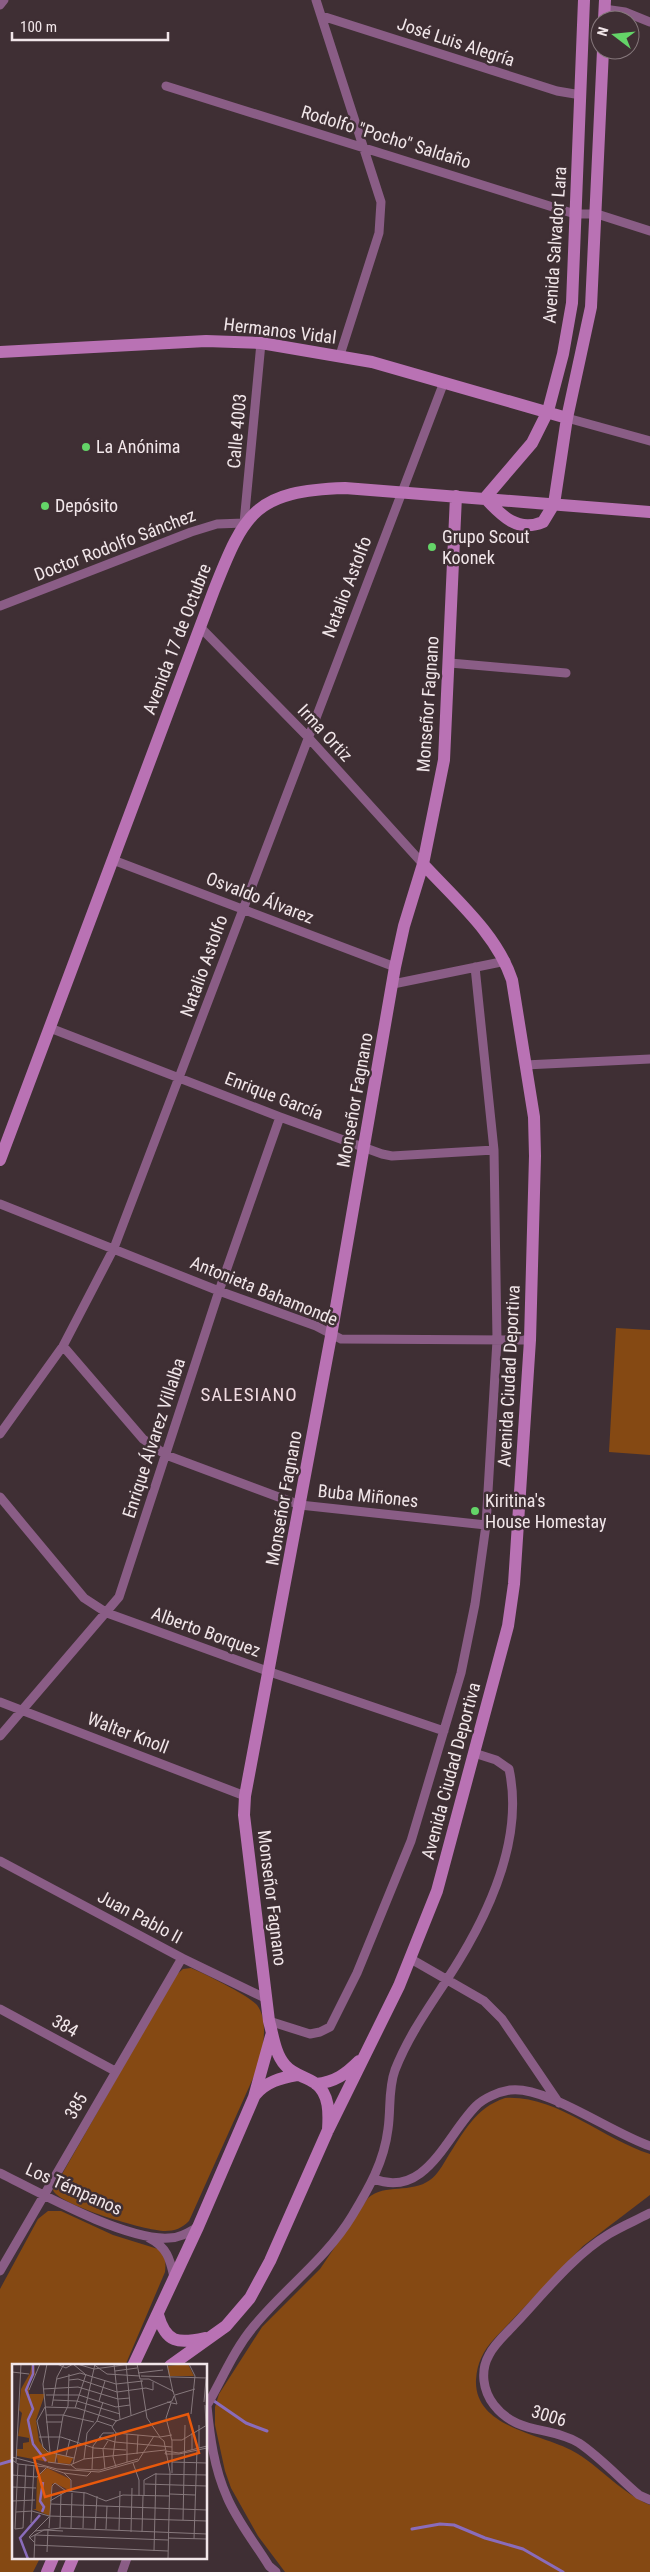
<svg xmlns="http://www.w3.org/2000/svg" width="650" height="2572" font-family="'Roboto Condensed',sans-serif">
<style>
.green{fill:#854913}
.lines{fill:none;stroke-linecap:round;stroke-linejoin:round}
.stream{stroke:#8a6cbb;stroke-width:3}
.street{stroke:#8a5d86;stroke-width:9}
.secondary{stroke:#b972b4;stroke-width:12}
.poi-dot{fill:#64d468;stroke:#3f2f34;stroke-width:2}
.labels{text-anchor:middle;stroke-width:5;stroke-linejoin:round;paint-order:stroke}
.street-label{font-size:18px;fill:#f1e6e9;stroke:#3f2f34}
.poi-label{font-size:18px;fill:#f1e6e9;stroke:#3f2f34;text-anchor:start}
.neighbourhood-label{font-size:19px;letter-spacing:1px;fill:#f0dbe1;stroke:#3f2f34}
.inset-river{fill:none;stroke:#8a6cbb;stroke-width:2.5}
.inset-road{fill:none;stroke:#86787c;stroke-width:1}
.view{fill:#e8590c;fill-opacity:0.15;stroke:#e8590c;stroke-width:2.5}
.inset-edge{fill:none;stroke:#f1e6e9;stroke-width:2.5}
</style>
<rect width="100%" height="100%" fill="#3f2f34"/>
<!-- green -->
<path class="green" d="M616 1328 650 1330V1455L609 1452Z
M191 1968C205 1974 248 1995 257 2005 269 2021 263 2049 258 2067L189 2221C182 2228 175 2231 165 2231 147 2231 58 2205 53 2190L175 1976 183 1969Z
M505 2098C557 2095 602 2139 650 2154V2195L583 2246 494 2339C483 2351 477 2363 476 2380 474 2430 547 2434 578 2454 603 2470 622 2493 650 2505V2572H285L258 2536 231 2488 225 2471 215 2425V2407L219 2394 262 2327 320 2269 368 2198C385 2183 411 2194 430 2180 438 2174 442 2166 447 2158 463 2133 475 2108 505 2098Z
M48 2211H61L113 2235 158 2249C166 2255 166 2263 165 2272L125 2366H14V2558H40L33 2572H0V2289L38 2219Z"/>
<g class="lines">
<!-- stream -->
<path class="stream" d="M214 2401 246 2423 267 2431
M0 2464 14 2460
M412 2529 440 2524 454 2525 485 2538 523 2549 563 2572"/>
<!-- street -->
<path class="street" d="M316 0 381 202 379 233 340 355
M0 5 4 0
M604 9 625 12 650 22
M322 16 557 91 581 95
M166 86 575 214H597L650 231
M567 418 650 441
M0 606 191 532 217 524 244 523 261 343
M200 627 307 736 423 864
M450 663 566 673
M113 860 395 967
M393 984 506 961
M50 1028 280 1117 382 1154 392 1156 494 1150
M525 1065 650 1059
M0 1204 219 1291 316 1326 341 1339 530 1340
M63 1346 143 1439 166 1455 300 1505 486 1525
M0 1434 63 1346 114 1248 444 382
M0 1497 84 1598 107 1613 270 1672 444 1731
M0 1702 245 1796
M0 1736 119 1597 219 1291 280 1117
M0 1861 182 1958 267 1999
M411 1959 484 2001 502 2019 559 2103
M0 2009 115 2071
M269 2021 310 2034 320 2032 330 2027 357 1973 411 1841 461 1673 475 1604 486 1525 497 1340 494 1150 475 967
M0 2173C40 2193 126 2241 169 2238 180 2238 189 2232 198 2227
M374 2179C426 2199 446 2136 476 2106 484 2098 498 2092 510 2090 545 2085 613 2134 650 2146
M650 2213C637 2220 622 2226 609 2234 573 2256 545 2292 516 2323 507 2333 495 2343 489 2355 480 2371 483 2391 494 2405 517 2435 551 2426 579 2443 600 2457 620 2479 639 2495L650 2500
M149 2238C167 2247 170 2259 174 2277
M0 2271 182 1958
M207 2406C210 2437 214 2468 227 2497 237 2521 255 2543 269 2566L276 2572
M206 2407C222 2380 233 2351 254 2326 285 2288 326 2259 352 2216 369 2188 384 2162 388 2129 391 2109 388 2089 395 2070 408 2037 427 2010 446 1981 485 1922 525 1842 509 1769L496 1760 474 1753
M122 2572 127 2558"/>
<!-- secondary -->
<path class="secondary" d="M584 0 572 303 563 354 548 411 532 443 485 498C501 515 517 533 543 522L554 504 567 418 591 307 603 50
M604 20 605 0
M0 352 206 341 261 343 372 362 567 418
M0 1160 214 590C245 511 256 491 345 488L650 512
M316 2084C335 2082 346 2074 359 2061
M255 2095C266 2082 280 2078 297 2075
M328 2130C329 2114 330 2094 315 2083 305 2076 293 2075 285 2065 275 2054 273 2035 269 2021L244 1815 245 1796 331 1336 395 967 404 926 423 864 444 760 456 496
M158 2315C166 2343 178 2344 205 2338
M133 2366 198 2227 254 2097 271 2036
M170 2366 226 2326 250 2298 270 2261 328 2130 399 1986 437 1891 508 1626 514 1584 530 1340 535 1156 534 1117 512 980C497 934 455 899 423 864
M47 2572 53 2558
M67 2572 73 2558"/>
</g>
<!-- markers -->
<g class="poi-dot">
<circle cx="86" cy="447" r="5"/>
<circle cx="45" cy="506" r="5"/>
<circle cx="432" cy="547" r="5"/>
<circle cx="475" cy="1511" r="5"/>
</g>
<g class="labels">
<!-- street labels -->
<g class="street-label">
<text transform="translate(456 42) rotate(18)" y="6">José Luis Alegría</text>
<text transform="translate(386 137) rotate(17)" y="6">Rodolfo "Pocho" Saldaño</text>
<text transform="translate(555 245) rotate(-86)" y="6">Avenida Salvador Lara</text>
<text transform="translate(280 331) rotate(7)" y="6">Hermanos Vidal</text>
<text transform="translate(237 431) rotate(-85)" y="6">Calle 4003</text>
<text transform="translate(115 545) rotate(-21)" y="6">Doctor Rodolfo Sánchez</text>
<text transform="translate(347 587) rotate(-69)" y="6">Natalio Astolfo</text>
<text transform="translate(177 639) rotate(-69)" y="6">Avenida 17 de Octubre</text>
<text transform="translate(428 704) rotate(-86)" y="6">Monseñor Fagnano</text>
<text transform="translate(325 733) rotate(47)" y="6">Irma Ortiz</text>
<text transform="translate(260 898) rotate(21)" y="6">Osvaldo Álvarez</text>
<text transform="translate(204 966) rotate(-70)" y="6">Natalio Astolfo</text>
<text transform="translate(274 1096) rotate(21)" y="6">Enrique García</text>
<text transform="translate(355 1100) rotate(-80)" y="6">Monseñor Fagnano</text>
<text transform="translate(264 1291) rotate(22)" y="6">Antonieta Bahamonde</text>
<text transform="translate(509 1376) rotate(-87)" y="6">Avenida Ciudad Deportiva</text>
<text transform="translate(154 1438) rotate(-72)" y="6">Enrique Álvarez Villalba</text>
<text transform="translate(368 1496) rotate(6)" y="6">Buba Miñones</text>
<text transform="translate(284 1498) rotate(-80)" y="6">Monseñor Fagnano</text>
<text transform="translate(206 1632) rotate(20)" y="6">Alberto Borquez</text>
<text transform="translate(128 1733) rotate(21)" y="6">Walter Knoll</text>
<text transform="translate(451 1771) rotate(-75)" y="6">Avenida Ciudad Deportiva</text>
<text transform="translate(272 1898) rotate(83)" y="6">Monseñor Fagnano</text>
<text transform="translate(140 1917) rotate(28)" y="6">Juan Pablo II</text>
<text transform="translate(65 2026) rotate(29)" y="6">384</text>
<text transform="translate(76 2106) rotate(-60)" y="6">385</text>
<text transform="translate(74 2189) rotate(24)" y="6">Los Témpanos</text>
<text transform="translate(549 2416) rotate(17)" y="6">3006</text>
</g>
<!-- poi labels -->
<g class="poi-label">
<text x="96" y="453">La Anónima</text>
<text x="55" y="512">Depósito</text>
<text x="442" y="543">Grupo Scout<tspan x="442" dy="21">Koonek</tspan></text>
<text x="485" y="1507">Kiritina's<tspan x="485" dy="21">House Homestay</tspan></text>
</g>
<!-- neighbourhood labels -->
<g class="neighbourhood-label">
<text x="249" y="1401">SALESIANO</text>
</g>
</g>
<!-- overview -->
<g transform="translate(12 2364)">
<rect width="195" height="195" fill="#3f2f34"/>
<path d="M20 0H22L23 10 17 20V30H33L24 56 27 77 34 87 61 94 58 100 46 99 45 93 42 99 5 92V85H11V79L17 78V74L6 72 10 49 7 46 9 25 18 9ZM176 0 182 12H157L155 2ZM35 104 58 115V127L43 119 40 120 38 152 21 145H24L25 113Z" fill="#854913"/>
<path class="inset-river" d="M21 0V10L14 26 21 45 16 56 21 80 34 97M30 148 32 143 28 137 31 118M16 195 8 174 28 151"/>
<path class="inset-road" d="M35 0 31 20 38 88M45 0 54 4 61 0M61 0 73 10M65 0 82 5 119 0M81 0 95 10 128 12M102 0 108 55M114 0 119 51M125 0 128 15H137L161 27 165 40 155 38M155 0 161 28M177 0 183 12 179 50M103 7 125 4M0 8 17 10M126 9 151 6M129 12 195 14M45 15 68 9 104 20 131 17M57 16 66 15 105 28 134 24 141 26V18M129 16 135 54 148 73 160 71M31 25 66 23 106 35 118 34M17 26 28 0M34 31H67L104 43 118 41M163 31 183 25M41 36 65 37 108 50M87 37 93 17M192 38 194 15M159 39 154 54 160 77V109M193 41 194 61M40 42 45 13 52 0M33 43 25 57 31 83 36 88 62 94M33 43 65 44 105 57M63 44 74 10M34 51H51L82 58M85 57 91 38M85 57 100 62M34 58H50M104 69 101 93 104 103M115 70V98M27 73H49L82 84 114 86M87 73 103 78 160 83M160 76H170L195 61M195 82 167 89 154 87 153 90H167L195 84M187 84V61M180 86V69M125 90 126 71M54 92 58 75M0 93 45 105 87 108 126 97 142 72M72 95 75 69 85 57M0 96 6 100 34 103 52 109 75 112 79 108M4 98 9 0M36 98 58 101 72 95 153 86M160 98 195 99M43 99 51 52 56 42 57 10M121 99 127 116V132M6 100 3 165 11 164 14 101M61 100 83 0M59 101 64 105 88 106 126 95M80 105 81 82 91 69H102M93 105 91 85 96 77M52 109 59 116V127M0 111 25 113 34 104M133 120 195 122M0 123 24 124M158 130 183 131M132 132V116L143 110 195 111M0 137 23 136M38 137 55 127 74 129 94 137 111 131 157 132M39 140 195 146M4 148 20 147 37 152 195 157M171 156 173 61M19 159 22 101M37 164 40 122 43 119 54 127M48 164 49 130M49 164 195 170M59 164 60 129M71 164 72 128M83 165 85 132M94 165 95 142M107 166 108 127M23 167 49 164M119 168 120 124M130 168 131 132M23 171 156 176M17 174 32 166 51 167M156 174 195 175M182 175 185 86M22 178 17 173 37 153M22 181 156 187M142 187 144 109M35 188 36 166M22 195 23 171M156 195 158 108 152 77 147 73 104 69 100 63 104 57 160 37 162 32"/>
<path class="view" d="M176 50 187 89 33 133 22 94Z"/>
<rect width="195" height="195" class="inset-edge"/>
</g>
<!-- north arrow -->
<g transform="translate(615 35) rotate(286)"><circle r="24" fill="#3f2f34" stroke="#86787c"/>
<path d="M0-4L9 19L0 12L-9 19Z" fill="#64d468"/>
<text y="-8" font-size="14" font-weight="bold" text-anchor="middle" fill="#f1e6e9">N</text>
</g>
<!-- scale -->
<path d="M12 32v8h156v-8" fill="none" stroke="#f1e6e9" stroke-width="2.5"/>
<text x="20" y="32" font-size="15" fill="#f1e6e9" stroke="#3f2f34" stroke-width="4" paint-order="stroke">100 m</text>
</svg>
